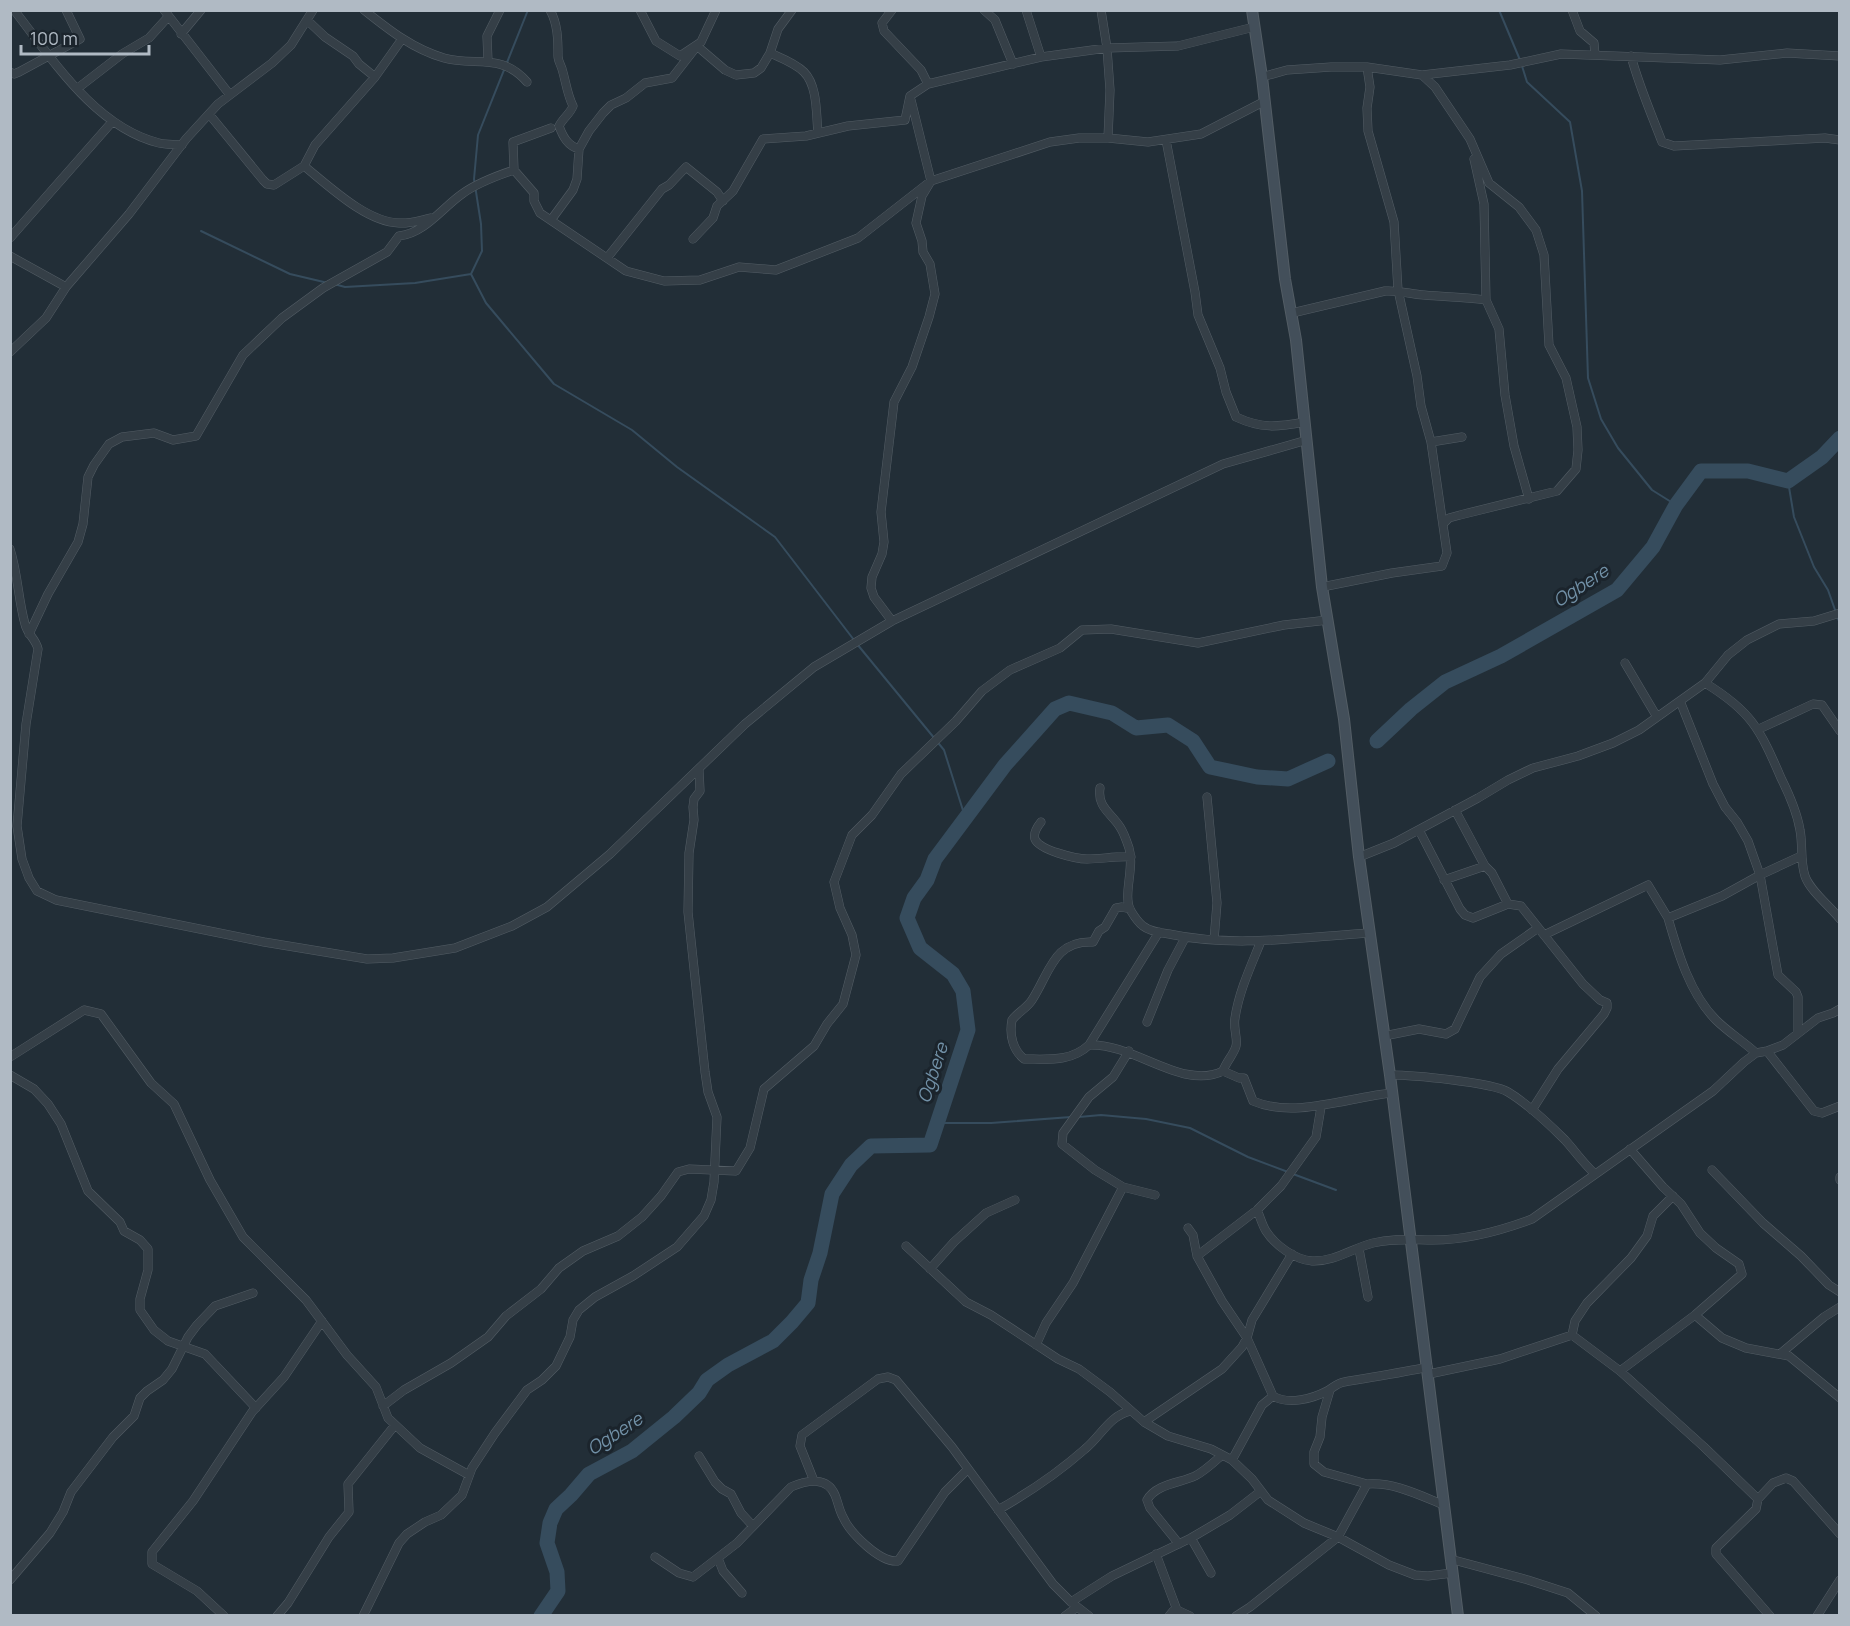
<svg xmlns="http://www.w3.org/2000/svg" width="1850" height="1626" font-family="Manrope,sans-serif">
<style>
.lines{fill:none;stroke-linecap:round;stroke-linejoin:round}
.stream{stroke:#364c5d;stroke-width:2}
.river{stroke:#364c5d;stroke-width:15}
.minor-casing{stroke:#535d65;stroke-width:9}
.secondary-casing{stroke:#535d65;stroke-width:12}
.minor{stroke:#353f47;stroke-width:8}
.secondary{stroke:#434f5a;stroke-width:10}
.labels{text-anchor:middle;stroke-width:6;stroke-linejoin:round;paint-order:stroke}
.water-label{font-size:18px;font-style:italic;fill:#7190a6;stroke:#1b242c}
</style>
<rect width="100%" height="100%" fill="#222e37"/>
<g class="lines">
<!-- stream -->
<path class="stream" d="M1499 10 1520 60
M1522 66 1527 82 1570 122 1582 191 1588 378 1601 419 1618 448 1652 490 1676 505
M201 231 290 274 328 283
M471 274 486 303 554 384 632 430 677 467 775 537 854 640
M471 274 482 251 481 224 474 179 478 135 528 10
M334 284 345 287 415 283 471 274
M1788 481 1794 517 1814 567 1828 590 1840 624
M857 644 944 750 966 820
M1079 1117 1101 1115 1146 1119 1190 1128 1248 1157 1288 1172
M938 1123H991L1071 1117
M1293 1174 1336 1190"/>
<!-- river -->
<path class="river" d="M1377 741 1411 709 1445 682 1501 656 1617 590 1653 547 1676 505 1701 471H1748L1788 481 1822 457 1840 438
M541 1616 558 1591 557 1572 547 1543 550 1523 556 1509 571 1495 589 1474 632 1451 674 1417 699 1393 707 1380 728 1365 773 1341 792 1322 808 1303 811 1280 820 1253 832 1194 851 1165 871 1146 930 1145 968 1030 963 991 953 974 920 948 907 918 914 898 927 880 935 859 1005 765 1055 709 1069 703 1112 713 1136 728 1168 725 1193 741 1210 767 1257 777 1288 779 1328 761"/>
<defs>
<path id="minor" d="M14 10C53 60 95 127 159 143 166 145 175 144 182 145
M164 10 230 95
M364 10C389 30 413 49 444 58 475 67 501 52 527 82
M550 10C558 24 558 41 558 56 558 61 561 65 562 69 566 82 567 94 573 106 570 114 563 118 559 126 563 137 568 146 579 149
M640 10 656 41 680 56 701 42 716 10
M892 10 882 23 884 31 921 70 928 84
M984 10 995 20 1013 64
M1026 10 1041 57
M1101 10 1107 48 1110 90 1108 138
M1572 10 1580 31 1594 43 1595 55
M307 20 325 37 353 56 359 64 375 77
M181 34 201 10
M770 53C781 58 795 63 804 72 818 86 816 115 818 133
M1631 56C1639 86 1651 113 1662 142L1674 146 1825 138 1840 140
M488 61 487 36 500 10
M1367 67 1370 87 1367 108 1368 131 1394 222 1398 290 1417 376 1421 406 1431 442
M10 72 14 74 19 72 80 39 66 10
M1422 75 1435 87 1470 139 1489 183 1519 207 1536 230 1544 255 1549 345 1566 378 1577 427 1578 450 1576 469 1557 491 1460 515 1449 518 1444 523
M1262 77 1287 70 1331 67H1367L1422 75 1510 65 1561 54 1720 60 1787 53 1840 56
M78 88 122 54 149 38 168 17
M209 114 263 180 267 184 274 185 304 166 315 145 375 77 402 39
M1166 140 1195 292 1198 315 1220 368 1226 392 1236 417C1262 429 1277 427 1305 422
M1474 159 1484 204 1486 300
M304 166C329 186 366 222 399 223 409 224 421 220 431 218
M514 170 534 193V201L540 213 626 271 664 281 700 280 739 267 776 270 858 238 931 181 1050 142 1079 138H1108L1148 142 1201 134 1265 101
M551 220 573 190 577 179 579 149 589 131 603 113 611 105 626 98 645 83 672 78 697 46 725 70 736 75 754 73 761 68 770 53 778 29 792 10
M10 238 112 122
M693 239 713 218 717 206 733 191 763 139 806 136 848 126 905 120 910 96 928 84 1041 57 1107 48 1178 46 1254 27
M10 256 66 287
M607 258 662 189 669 185 686 167 717 192 723 201
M1292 313 1385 291C1399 290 1410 294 1424 295 1445 297 1465 297 1486 300L1499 329 1505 395 1514 446 1529 499
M10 352 46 318 66 287 129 214 186 139 218 104 272 63 291 45 313 10
M10 549C18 574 18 599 25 624 27 634 36 639 38 649L26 724 17 826 22 859 29 878 37 891 56 900 264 942 367 959 393 958 455 948 512 926 547 907 610 854 745 724 814 667 892 621 1223 464 1307 440
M1322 587 1392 573 1442 566 1447 553 1431 442 1462 437
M892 621 874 597 871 588 872 577 882 554 884 542 881 512 894 402 912 367 929 317 935 294 930 264 923 252 922 241 916 223 922 196 931 181 911 100
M29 634 48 594 78 542 83 524 88 477 94 465 109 444 122 437 154 433 173 440 196 436 243 355 282 318 323 288 387 252 399 236C425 233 442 208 462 194 477 183 496 176 514 170L513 142 551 128
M1625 663 1657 717
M1705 683C1751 711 1760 729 1781 778 1789 794 1797 812 1800 830 1803 845 1800 861 1805 876 1810 891 1830 906 1840 919
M1680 701 1713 784 1725 807 1737 822 1748 841 1760 875 1778 975 1796 992 1798 997V1033
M1759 729 1813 704 1822 705 1840 731
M1100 788C1097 807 1111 813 1120 827 1124 833 1127 842 1129 848 1135 868 1122 896 1131 911 1134 916 1139 923 1143 926 1149 931 1161 933 1169 934 1235 948 1303 937 1370 933
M1207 797 1217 903 1214 940
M1455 810 1485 866 1492 873 1508 904
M1041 822C1037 827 1033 833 1035 839 1039 850 1076 859 1087 859 1102 859 1116 856 1131 857
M1419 830 1460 909 1465 915 1473 918 1508 904 1521 906 1583 984 1600 1000 1607 1003V1008L1604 1014 1558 1069 1532 1110
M1359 857 1394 843 1478 798 1508 780 1533 768 1578 756 1613 743 1639 730 1705 683 1728 655 1747 640 1779 624 1814 621 1840 613
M1444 880 1485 866
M1130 909 1122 907 1116 908 1105 927 1099 931 1093 942C1054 940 1050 972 1032 1000 1027 1008 1017 1013 1012 1020 1009 1035 1013 1050 1024 1059 1048 1059 1071 1062 1089 1045L1159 932
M1544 935 1648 885 1668 918
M1147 1022 1168 970 1185 938
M1384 1036 1419 1029 1446 1034 1455 1029 1480 977 1501 954 1538 928
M1089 1045C1135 1043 1182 1091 1223 1071 1226 1062 1234 1054 1236 1046 1238 1039 1233 1028 1235 1018 1239 991 1251 966 1261 941
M1129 1051 1113 1077 1089 1097 1063 1133 1062 1144 1095 1170 1123 1187 1155 1195
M1767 1051 1814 1111 1822 1113 1840 1106
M1756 1053C1743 1041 1728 1032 1716 1020 1690 994 1678 953 1668 918L1722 896 1760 875 1801 856
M10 1057 84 1010 101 1014 151 1083 174 1104 210 1180 243 1237 306 1300 347 1355 376 1387 388 1418 420 1448 469 1475
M1223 1071 1239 1078H1244L1253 1101C1294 1119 1349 1097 1392 1093
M10 1075 34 1089 48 1104 61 1124 88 1191 120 1222 124 1231 140 1240 148 1249V1270L140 1299V1310L154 1330 168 1341 205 1354 256 1408
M1390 1075C1412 1075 1491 1082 1508 1092 1528 1104 1548 1123 1565 1140 1575 1151 1583 1163 1595 1174
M1712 1170 1763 1223 1801 1256 1829 1285 1840 1292
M1840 1177V1180
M1257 1210C1260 1216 1262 1225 1266 1231 1275 1245 1295 1260 1312 1261 1334 1262 1353 1248 1373 1243 1393 1238 1413 1240 1433 1240 1468 1240 1500 1231 1532 1219L1713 1091 1744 1062 1756 1053 1767 1051 1783 1045 1818 1018 1833 1013 1840 1009
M1188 1228 1193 1235 1197 1256 1222 1301 1247 1338 1273 1396C1288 1405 1312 1399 1327 1391 1333 1388 1337 1383 1344 1382 1372 1377 1400 1373 1428 1367
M906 1246 966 1302 991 1315 1058 1359 1079 1369 1110 1392 1144 1422 1168 1436 1211 1449 1232 1460 1252 1479 1268 1500 1304 1523 1338 1537 1389 1565 1415 1575 1428 1576 1452 1573
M1359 1249 1368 1297
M1197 1256 1257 1210 1281 1186 1316 1137 1321 1107
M930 1269 954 1242 986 1213 1015 1200
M1695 1315 1722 1338 1746 1348 1789 1356 1840 1398
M1572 1335 1620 1371 1704 1447 1758 1499
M1572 1335 1575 1321 1587 1303 1631 1258 1647 1236 1653 1216 1673 1196
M1036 1345 1046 1323 1073 1283 1123 1187
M1780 1354 1824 1317 1840 1307
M1620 1371 1695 1315 1742 1274 1739 1264 1716 1248 1700 1233 1681 1204 1663 1187 1630 1149
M1429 1374 1500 1359 1572 1335
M1330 1390 1322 1417 1320 1437 1314 1452V1464L1324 1472 1367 1484
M383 1406 404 1390 451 1363 488 1337 506 1316 541 1289 559 1268 583 1251 618 1236 642 1217 661 1196 678 1172 689 1169 736 1171 750 1148 764 1089 814 1046 827 1024 843 1004 856 955 852 935 840 908 834 882 852 835 872 815 901 774 956 721 982 691 1010 670 1060 648 1082 630 1111 629 1198 643 1284 625 1328 620
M1144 1422 1222 1369 1242 1347 1247 1338 1252 1320 1292 1254
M699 1456 715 1482 722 1489 731 1494 741 1513 753 1526
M1232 1460 1262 1405 1273 1396
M814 1481 800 1446 802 1435 878 1379 888 1377 896 1380 952 1447 1053 1584 1071 1602 1089 1616
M998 1510C1028 1493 1059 1472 1085 1449 1101 1436 1109 1416 1130 1411
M1191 1538 1211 1573
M1179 1544 1150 1508 1147 1500C1156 1484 1180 1483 1195 1476 1205 1471 1214 1462 1222 1455
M1156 1554 1177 1610 1190 1616
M655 1557 679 1573 693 1577 737 1543 791 1487C807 1480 827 1476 835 1495 838 1502 839 1510 843 1517 850 1533 880 1563 898 1561L945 1492 968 1469
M718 1558 723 1571 742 1593
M1450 1559 1528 1580 1568 1593 1596 1616
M10 1580 50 1533 63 1512 71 1492 113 1437 134 1416 140 1398 147 1391 163 1380 172 1369 188 1337 197 1325 215 1306 253 1293
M1071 1602 1112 1576 1191 1538 1230 1515 1261 1491
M224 1616 197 1591 152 1564V1552L193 1501 252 1412 284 1377 322 1321
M277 1616 288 1603 329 1537 349 1512 348 1484 395 1425
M363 1616 399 1543 407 1534 425 1522 441 1515 462 1495 472 1468 495 1433 527 1390 542 1380 556 1366 570 1337 573 1320 579 1310 595 1297 633 1276 677 1247 704 1216 711 1200 714 1182 717 1117 708 1092 705 1072 688 912 689 853 694 820 693 807 694 799 700 791 699 770
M1065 1616 1077 1607
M1169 1616 1173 1611 1177 1610
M1236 1616 1250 1607 1338 1537 1367 1484C1394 1482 1419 1495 1444 1505
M1770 1616 1716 1554V1548L1756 1509 1758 1499 1773 1483 1786 1478 1793 1481 1840 1534
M1817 1616 1840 1580"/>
<path id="secondary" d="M1252 10 1262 77 1285 279 1296 340 1322 587 1344 719 1359 857 1390 1075 1458 1616"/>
</defs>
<!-- minor casing -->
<use href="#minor" class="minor-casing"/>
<!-- secondary casing -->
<use href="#secondary" class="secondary-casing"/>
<!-- minor -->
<use href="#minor" class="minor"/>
<!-- secondary -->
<use href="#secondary" class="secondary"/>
</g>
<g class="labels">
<!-- water labels -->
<g class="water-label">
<text transform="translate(1581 586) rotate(-33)" y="6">Ogbere</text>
<text transform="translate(933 1073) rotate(-72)" y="6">Ogbere</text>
<text transform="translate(615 1434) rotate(-33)" y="6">Ogbere</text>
</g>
</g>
<!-- border -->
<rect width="1850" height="1626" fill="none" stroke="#b0bac4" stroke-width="24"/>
<!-- scale -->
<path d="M21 45v9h128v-9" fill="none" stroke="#b0bac4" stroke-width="3"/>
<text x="30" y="45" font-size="18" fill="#b0bac4" stroke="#1b242c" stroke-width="4.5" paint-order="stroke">100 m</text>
</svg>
